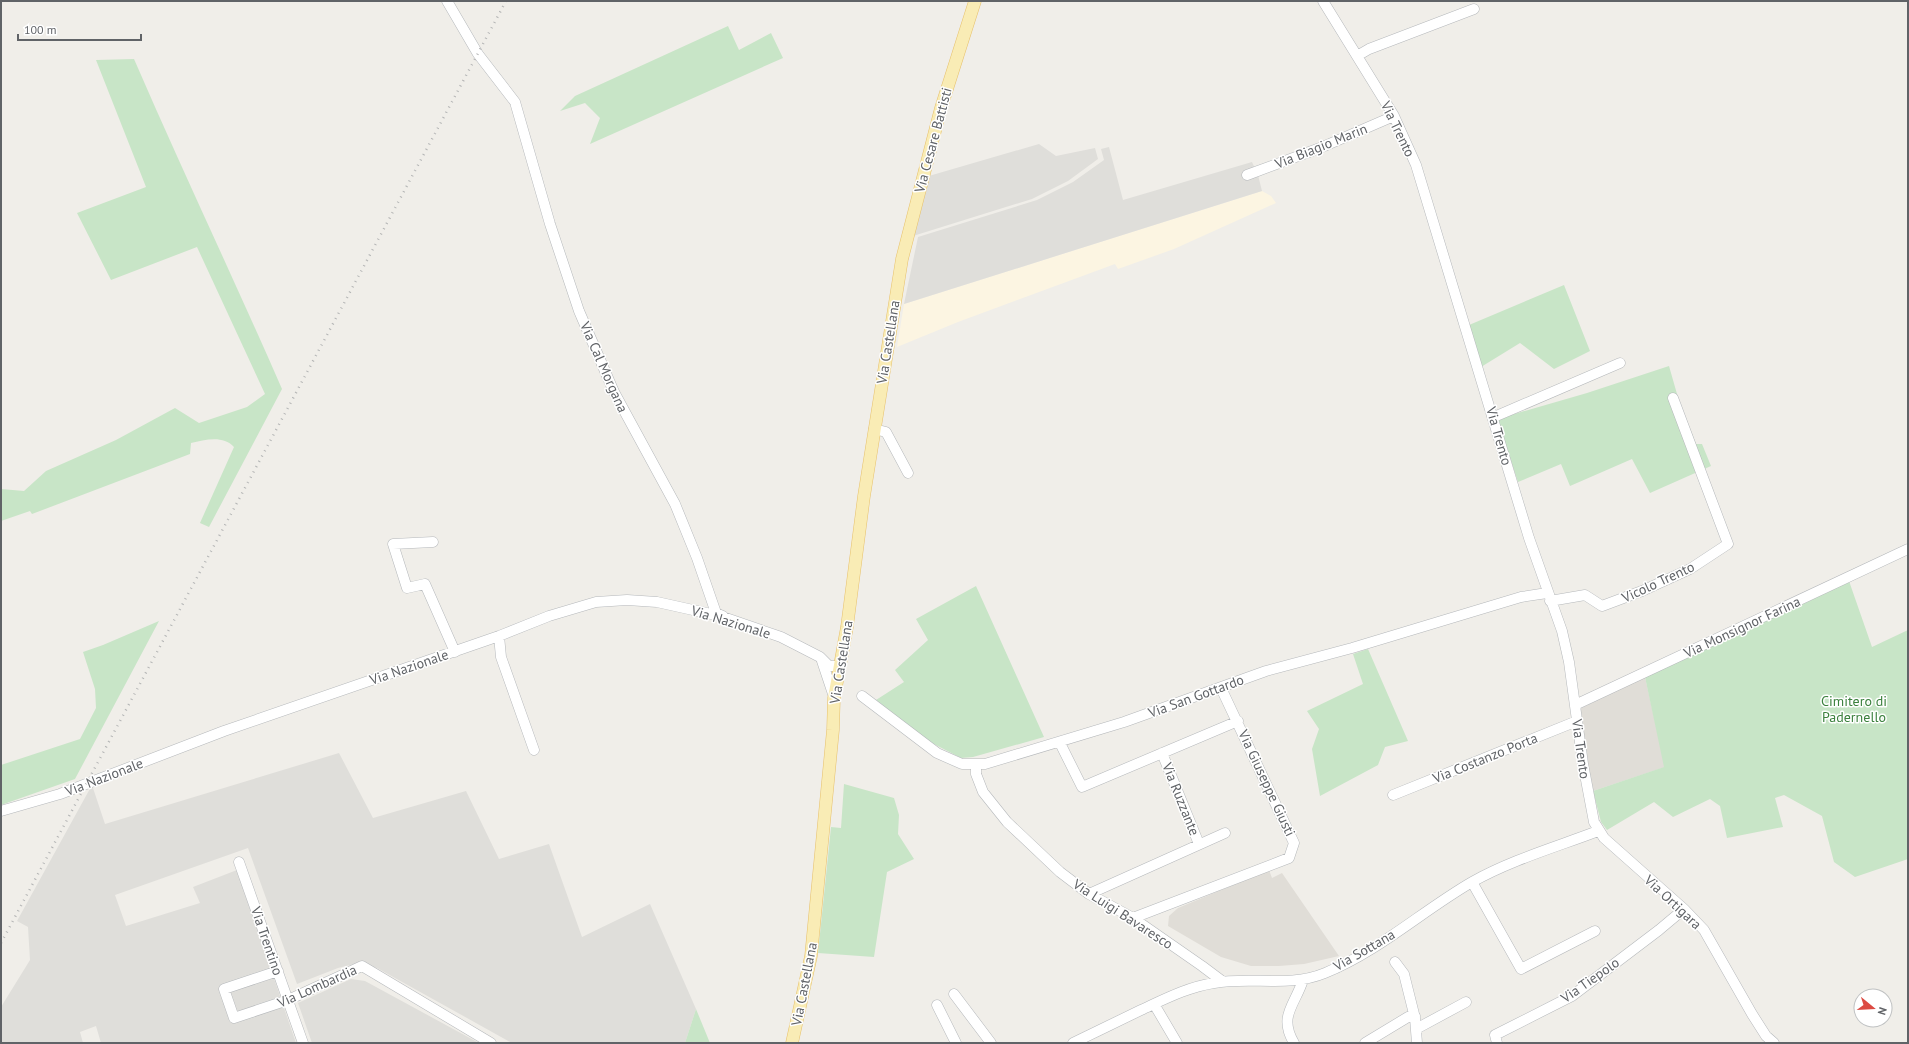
<svg xmlns="http://www.w3.org/2000/svg" width="1909" height="1044" font-family="'PT Sans',sans-serif">
<style>
.commercial{fill:#fcf5e2}
.industrial{fill:#dfdeda}
.education{fill:#e0ddd7}
.green{fill:#c8e5c7}
.lines{fill:none;stroke-linecap:round;stroke-linejoin:round}
.minor-casing{stroke:#b5b8bb;stroke-width:11}
.major-casing{stroke:#e7c16b;stroke-width:13}
.minor{stroke:#fff;stroke-width:10}
.major{stroke:#f9ecb5;stroke-width:12}
.rail{stroke:#b4b5b5;stroke-width:2.5;stroke-dasharray:1 5;stroke-linecap:butt}
.labels{text-anchor:middle;stroke-width:3;stroke-linejoin:round;paint-order:stroke}
.street-label{font-size:14px;fill:#606367;stroke:#fff}
.park-label{font-size:14px;fill:#3c813e;stroke:#fff}
</style>
<rect width="100%" height="100%" fill="#f0eee9"/>
<!-- commercial -->
<path class="commercial" d="M1262 191 1271 196 1276 203 1174 249 1118 269 1115 264 958 322 897 347 904 304Z"/>
<!-- industrial -->
<path class="industrial" d="M1039 144 1056 156 1095 148 1098 159 1068 181 1032 199 913 236 899 302 922 178Z
M1109 147 1123 200 1252 162 1258 175 1262 191 904 304 918 237 1037 200 1073 182 1104 160 1101 149Z
M339 753 373 818 466 791 499 859 549 844 582 937 650 904 696 1009 685 1043H512L377 968 358 963 338 968 297 984 248 848 115 895 126 926 200 903 193 887 237 870 296 1043H101L96 1026 80 1032 83 1043H1V1007L30 960 28 927 17 921 92 785 105 824Z
M351 979 365 981 479 1043H312L298 1003Z"/>
<!-- education -->
<path class="education" d="M1645 677 1665 767 1593 791 1579 709Z
M1269 870 1272 878 1282 873 1339 956 1304 964 1279 966H1251L1221 957 1168 926 1169 916 1178 908Z"/>
<!-- green -->
<path class="green" d="M728 26 739 50 771 33 783 58 590 144 600 118 585 103 560 111 575 96Z
M134 59C182 170 234 279 282 389L209 527 200 523 234 447C223 435 205 440 191 443L190 454 32 514 30 511 1 521V489L24 491 46 471 116 440 175 408 199 423 247 407 265 394 197 247 111 280 77 213 146 187 96 60Z
M1564 285 1590 351 1554 369 1520 343 1481 367 1469 325Z
M1669 366 1679 401 1696 444H1702L1711 466 1650 493 1632 459 1570 486 1561 464 1518 482 1497 419 1587 393Z
M1849 581 1872 647 1908 630V859L1855 877 1834 862 1822 816 1784 795 1775 798 1783 827 1727 838 1720 806 1710 799 1673 817 1654 802 1607 830 1601 822 1593 791 1664 767 1645 677Z
M976 586 1044 737 973 757 961 758 930 742 876 700 904 682 895 670 928 640 916 619Z
M159 621 75 779 1 805V765L80 739 96 708 95 689 83 652 103 645Z
M1368 649 1408 741 1385 747 1378 765 1320 796 1312 749 1319 729 1307 711 1363 684 1353 654Z
M844 784 894 798 899 815 898 834 914 859 887 872 874 957 818 953 831 827 841 828Z
M696 1009 710 1043H685Z"/>
<g class="lines">
<defs>
<path id="minor" d="M447 1 478 54 515 102 550 224 579 311 614 392 675 504 697 558 716 613 723 616
M1323 1 1394 116 1416 165 1529 538 1562 631 1569 662 1583 764 1594 822 1604 838 1684 909 1704 930 1752 1014 1766 1036 1774 1043
M1357 56 1369 49 1474 9
M1247 175 1320 148 1394 116
M1494 417 1620 363
M874 429 886 432 908 473
M433 542 393 544 407 588 425 584 455 652
M1550 601 1585 595 1602 606 1642 591 1690 569 1728 544 1673 398
M499 636 501 657 534 750
M822 661 834 697
M862 696 937 753 962 764H985L1124 722 1266 671 1352 648 1521 597 1547 593
M1575 705 1908 549
M1060 743 1082 787 1238 721
M1162 753 1199 844
M976 764V774L983 792 1007 822 1060 872 1089 894 1133 918 1202 966 1222 981
M1393 795 1577 721
M1 811 60 794 224 731 499 636 549 616 596 602 627 600 657 602 720 616 781 637 820 657 829 666H839
M239 862 303 1043
M1472 882 1521 969 1595 931
M1089 894 1225 833
M1133 918 1289 858 1294 843 1221 688
M1395 962 1404 974 1415 1018 1417 1043
M278 971 224 989 234 1018 288 1000 362 966 491 1043
M954 994 991 1043
M1154 1004 1177 1043
M937 1005 956 1043
M1416 1029 1466 1002
M1073 1043C1096 1032 1118 1021 1141 1010 1165 999 1188 987 1214 983 1251 976 1289 988 1325 973 1379 951 1422 911 1472 882 1511 860 1556 847 1598 831
M1294 1043C1278 1016 1295 1005 1303 980
M1365 1043 1408 1017 1415 1016
M1497 1043 1495 1035 1572 996 1659 930 1684 909"/>
<path id="major" d="M792 1043 811 956 833 730 834 698 847 627 864 496 902 259 941 108 975 1"/>
</defs>
<!-- minor casing -->
<use href="#minor" class="minor-casing"/>
<!-- major casing -->
<use href="#major" class="major-casing"/>
<!-- minor -->
<use href="#minor" class="minor"/>
<!-- major -->
<use href="#major" class="major"/>
<!-- rail -->
<path class="rail" d="M1 943 506 1"/>
</g>
<g class="labels">
<!-- street labels -->
<g class="street-label">
<text transform="translate(1398 129) rotate(64)" y="5">Via Trento</text>
<text transform="translate(933 140) rotate(-75)" y="5">Via Cesare Battisti</text>
<text transform="translate(1321 146) rotate(-22)" y="5">Via Biagio Marin</text>
<text transform="translate(888 342) rotate(-81)" y="5">Via Castellana</text>
<text transform="translate(604 367) rotate(66)" y="5">Via Cal Morgana</text>
<text transform="translate(1499 436) rotate(74)" y="5">Via Trento</text>
<text transform="translate(1658 582) rotate(-25)" y="5">Vicolo Trento</text>
<text transform="translate(731 622) rotate(17)" y="5">Via Nazionale</text>
<text transform="translate(1742 627) rotate(-25)" y="5">Via Monsignor Farina</text>
<text transform="translate(841 662) rotate(-81)" y="5">Via Castellana</text>
<text transform="translate(409 667) rotate(-19)" y="5">Via Nazionale</text>
<text transform="translate(1196 696) rotate(-20)" y="5">Via San Gottardo</text>
<text transform="translate(1581 749) rotate(82)" y="5">Via Trento</text>
<text transform="translate(1485 758) rotate(-22)" y="5">Via Costanzo Porta</text>
<text transform="translate(104 777) rotate(-21)" y="5">Via Nazionale</text>
<text transform="translate(1267 783) rotate(65)" y="5">Via Giuseppe Giusti</text>
<text transform="translate(1181 799) rotate(68)" y="5">Via Ruzzante</text>
<text transform="translate(1673 902) rotate(43)" y="5">Via Ortigara</text>
<text transform="translate(1123 914) rotate(33)" y="5">Via Luigi Bavaresco</text>
<text transform="translate(267 941) rotate(71)" y="5">Via Trentino</text>
<text transform="translate(1364 950) rotate(-30)" y="5">Via Sottana</text>
<text transform="translate(1590 980) rotate(-35)" y="5">Via Tiepolo</text>
<text transform="translate(804 984) rotate(-79)" y="5">Via Castellana</text>
<text transform="translate(317 986) rotate(-24)" y="5">Via Lombardia</text>
</g>
<!-- park labels -->
<g class="park-label">
<text x="1854" y="706">Cimitero di<tspan x="1854" dy="16">Padernello</tspan></text>
</g>
</g>
<!-- border -->
<rect width="1909" height="1044" fill="none" stroke="#606367" stroke-width="4"/>
<!-- north arrow -->
<g transform="translate(1873 1008) rotate(108)"><circle r="19" fill="#ffffff" stroke="#bfc1c2"/>
<path d="M0-3L7 15L0 10L-7 15Z" fill="#dc4a42"/>
<text y="-6" font-size="11" font-weight="bold" text-anchor="middle" fill="#606367">N</text>
</g>
<!-- scale -->
<path d="M18 34v6h123v-6" fill="none" stroke="#606367" stroke-width="2"/>
<text x="24" y="34" font-size="12" fill="#606367" stroke="#ffffff" stroke-width="3" paint-order="stroke">100 m</text>
</svg>
